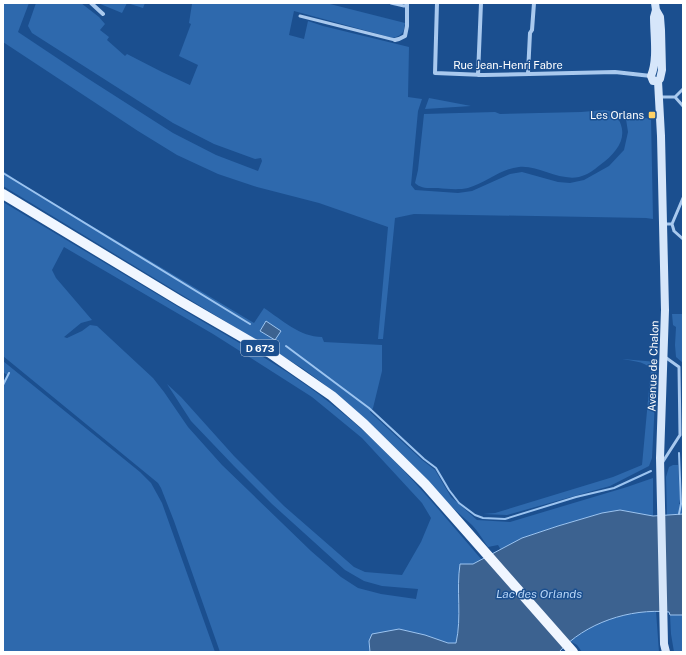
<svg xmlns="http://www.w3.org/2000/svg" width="686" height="655" font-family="'Public Sans',sans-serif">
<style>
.green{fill:#2e69ad;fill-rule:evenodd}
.water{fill:#3c6290;stroke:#9cc4f0}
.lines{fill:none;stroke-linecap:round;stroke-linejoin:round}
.stream{stroke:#9cc4f0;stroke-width:2}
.lane{stroke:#a9c9ee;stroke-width:3}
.street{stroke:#a9c9ee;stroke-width:4}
.secondary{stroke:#d6e6fa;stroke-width:8}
.primary{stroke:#f0f6ff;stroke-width:10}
.poi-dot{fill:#ffd166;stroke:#1b4f8f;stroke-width:1.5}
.labels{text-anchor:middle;stroke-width:3;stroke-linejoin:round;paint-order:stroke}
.shield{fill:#1b4f8f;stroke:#bbcadd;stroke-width:1}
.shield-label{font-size:10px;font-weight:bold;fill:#fff}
.street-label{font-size:11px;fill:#fff;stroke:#1b4f8f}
.poi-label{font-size:11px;fill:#fff;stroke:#1b4f8f;text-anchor:end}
.water-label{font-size:12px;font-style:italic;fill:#b5d3f5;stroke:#1b4f8f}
</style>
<rect width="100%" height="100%" fill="#1b4f8f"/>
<!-- green -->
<path class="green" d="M3 3H29L18 32 87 78 173 133 216 155 258 171 262 161 261 158 255 159 214 144 173 123 32 33 28 26 36 3H81L99 17 105 24 100 30 109 37 107 40 125 56 127 54 162 72 190 85 198 65 179 56 191 24 189 23 192 4 189 3H326L405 23C404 32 403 35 393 38L294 11 289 35 304 39 308 21 323 26 409 47 408 97 422 99 418 111 411 185 415 190 458 193 472 191 510 174 522 172 558 182 570 183 584 180 609 166 624 150 628 132 626 119 651 118 653 219 646 218 414 214 395 218 383 339H378L388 227 319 203 257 187 218 174 177 155 138 131 3 42Z
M98 3H145L143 8 127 3 122 13Z
M429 98 471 106 425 109Z
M605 110 613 112C632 133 619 151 600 165 594 170 587 175 579 177 558 181 539 165 519 167 500 169 486 183 468 188 459 190 447 189 438 188 429 188 421 189 415 183L418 170 424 114 495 112 500 114 581 112Z
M3 171 25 186 254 323 264 308C282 320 300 337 322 337L324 342 382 345V371L373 408 370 412 422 460 435 470 451 497 477 520 510 522 627 487 653 478V516L620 510 602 513 558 526 523 538 501 550 498 545 488 547C483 540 478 531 472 525 462 516 452 508 443 498 399 450 356 406 302 368L3 186Z
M3 202C65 239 128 277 190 314 241 344 294 373 340 411 394 454 437 508 482 560L473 564H460C456 590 462 617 456 643H448L425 635 369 641 370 652H220L174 521 161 488 158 483 3 356ZM64 247 213 334 312 397 362 438 422 503 431 518 421 542 402 575 365 572 354 567 284 506 234 456 181 397 167 384 191 421 234 466 272 504 345 570 364 581 382 586 418 589 416 599 381 594 358 588 341 577 311 551 222 465 188 427 164 392 153 378 97 326 90 325 82 331 67 338 64 337 81 323 92 320 56 278 52 270Z
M672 314H683V363L676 357 675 345 676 327 673 325Z
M622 359 657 362 652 458 649 466 610 486 507 515 483 514 495 513 613 477 642 465 651 368C642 361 633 361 622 359Z
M3 361 140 472 151 483 162 503 215 652H3V382L7 375 3 372Z
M673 465H678L680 499 679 504 683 503V514L667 516 666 477 669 467Z
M656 611 659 652H582L577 645 570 641C585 628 608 619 627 614 637 612 647 612 656 611Z
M670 615H683V652H674L671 634Z"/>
<!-- water -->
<path class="water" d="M266 321 281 331 275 340 260 331Z
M620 510 653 516 683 514V615H670L669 612C630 608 585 623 559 652H370L369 641 372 634 399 629 425 635 448 643H456C462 617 456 590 460 564H473L522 538 558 526 602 513Z"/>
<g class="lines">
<!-- stream -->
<path class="stream" d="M3 173 250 324
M286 346 369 408 424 459 436 468 449 490 459 503 475 515 483 518 505 519 576 497 614 488 651 471
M3 385 9 373
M679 514 681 504 679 453"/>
<!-- lane -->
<path class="lane" d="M391 3 404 6 407 5
M300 16 395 40
M660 97H675L683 106
M675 97 683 89
M663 224H672L683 198
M672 224 674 231 683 239
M662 463 680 435 679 367 665 357"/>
<!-- street -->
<path class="street" d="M91 3 103 14
M437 3 435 73 484 75 615 72 651 76
M395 40 399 39 405 36 407 26V3
M528 73 530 33 532 30 534 3
M478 75 481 3"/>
<!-- secondary -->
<path class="secondary" d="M655 3 656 10 654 17C654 36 658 59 651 76L653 81H658
M656 10 660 17 661 30 662 70 660 79 658 81
M658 81 661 136 665 310 660 458 664 644 666 652"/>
<!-- primary -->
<path class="primary" d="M3 194 180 301 270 353 332 396 364 424 425 484 573 652"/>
</g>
<!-- markers -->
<rect class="poi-dot" x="648" y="111" width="8" height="8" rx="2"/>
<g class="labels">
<!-- shield labels -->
<rect class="shield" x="241" y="340" width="38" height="16" rx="3"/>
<g class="shield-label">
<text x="260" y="352">D 673</text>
</g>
<!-- street labels -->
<g class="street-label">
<text x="508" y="69">Rue Jean-Henri Fabre</text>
<text transform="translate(653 366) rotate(-88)" y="4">Avenue de Chalon</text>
</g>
<!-- poi labels -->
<g class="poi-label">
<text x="644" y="119">Les Orlans</text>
</g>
<!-- water labels -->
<g class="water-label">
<text x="539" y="598">Lac des Orlands</text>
</g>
</g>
<!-- border -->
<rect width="686" height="655" fill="none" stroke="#ffffff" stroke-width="8"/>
</svg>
